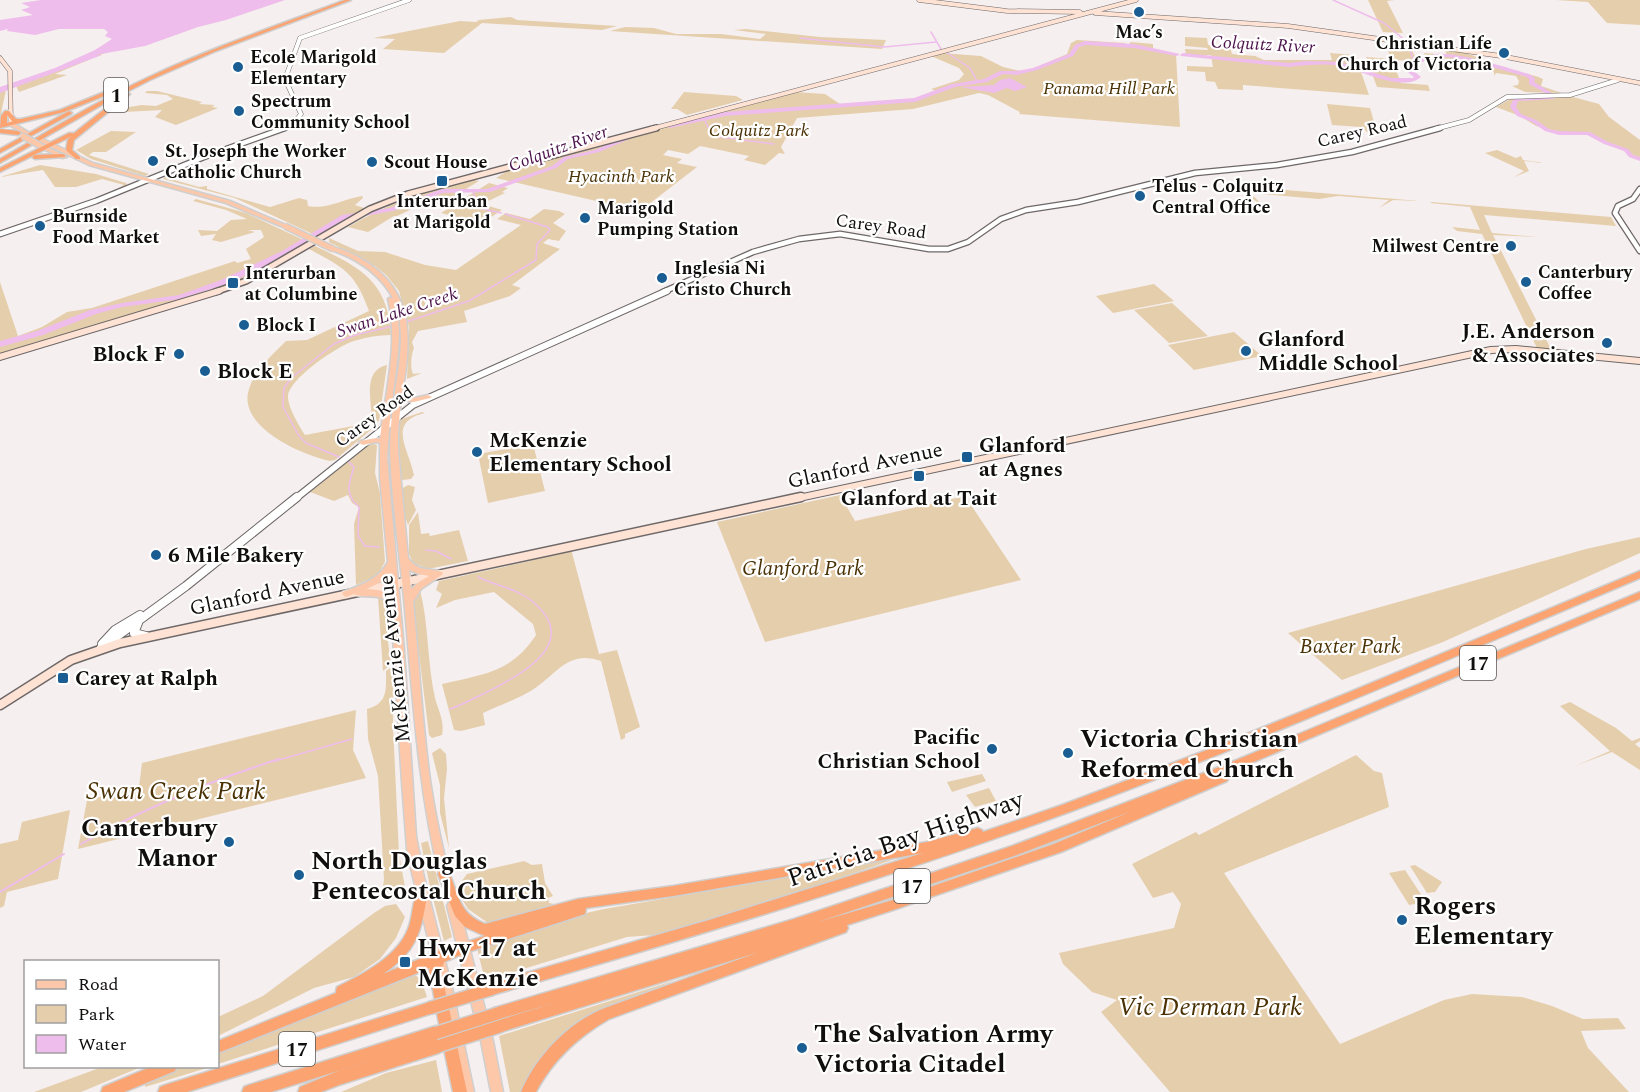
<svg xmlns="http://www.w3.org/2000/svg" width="1640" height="1092" font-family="Spectral,serif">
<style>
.green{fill:#e5ceac}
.water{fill:#eebdeb}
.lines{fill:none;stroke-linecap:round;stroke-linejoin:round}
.stream-far1{stroke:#eebdeb;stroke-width:1.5}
.stream{stroke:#eebdeb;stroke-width:2}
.river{fill:#eebdeb;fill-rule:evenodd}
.tertiary-far3-casing{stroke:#6e6868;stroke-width:5}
.tertiary-far2-casing{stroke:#6e6868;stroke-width:7}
.tertiary-far1-casing{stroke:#6e6868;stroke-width:8}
.tertiary-casing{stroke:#6e6868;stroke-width:10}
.secondary-far3-casing{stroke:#6e6868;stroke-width:5}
.secondary-far2-casing{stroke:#6e6868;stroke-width:8}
.secondary-far1-casing{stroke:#6e6868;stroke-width:8}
.secondary-casing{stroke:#6e6868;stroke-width:11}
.primary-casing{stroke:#cfcfcf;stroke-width:3}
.motorway-casing{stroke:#cfcfcf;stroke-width:3}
.tertiary-far3{stroke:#fff;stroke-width:4}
.tertiary-far2{stroke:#fff;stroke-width:4.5}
.tertiary-far1{stroke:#fff;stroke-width:6}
.tertiary{stroke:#fff;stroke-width:8}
.secondary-far3{stroke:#fee3d4;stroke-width:4}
.secondary-far2{stroke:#fee3d4;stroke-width:5}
.secondary-far1{stroke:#fee3d4;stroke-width:6}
.secondary{stroke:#fee3d4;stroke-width:8}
.primary{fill:#fdc8aa;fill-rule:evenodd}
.motorway{fill:#fba371;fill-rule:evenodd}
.primary-bridge-casing{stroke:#cfcfcf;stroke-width:8;stroke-linecap:butt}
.motorway-bridge-casing{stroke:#cfcfcf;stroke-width:15;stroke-linecap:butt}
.primary-bridge{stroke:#fdc8aa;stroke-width:5}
.motorway-bridge{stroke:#fba371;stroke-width:12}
.poi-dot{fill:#1a5d92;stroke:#fff;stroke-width:2}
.labels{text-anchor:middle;stroke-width:4.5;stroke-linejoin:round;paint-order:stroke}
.far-poi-label{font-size:18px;font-weight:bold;fill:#110f0e;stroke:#fff;text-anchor:start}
.far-water-label{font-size:18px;font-style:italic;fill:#4d154c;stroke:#fff}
.far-park-label{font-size:18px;font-style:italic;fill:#4b3205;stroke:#fff}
.far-street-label{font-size:18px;fill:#110f0e;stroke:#fff}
.shield{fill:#fff;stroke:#585756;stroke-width:1.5}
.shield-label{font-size:20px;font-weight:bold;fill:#110f0e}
.poi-label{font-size:21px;font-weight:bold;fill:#110f0e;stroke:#fff;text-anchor:start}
.street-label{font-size:21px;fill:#110f0e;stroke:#fff}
.park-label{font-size:21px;font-style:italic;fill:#4b3205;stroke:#fff}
.near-poi-label{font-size:26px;font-weight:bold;fill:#110f0e;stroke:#fff;text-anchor:start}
.near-park-label{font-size:26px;font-style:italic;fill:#4b3205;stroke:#fff}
.near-street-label{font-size:26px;fill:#110f0e;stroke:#fff}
</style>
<rect width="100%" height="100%" fill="#f6efef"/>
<!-- green -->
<path class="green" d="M1368 0H1395L1387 1 1403 33 1383 32Z
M1556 0H1640V25L1607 23 1588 2Z
M511 17 517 20 617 26 602 30 482 23 444 53 383 49 395 39 373 38 460 21 476 22 479 20Z
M625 27 654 28 676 34H721L760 39 766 34 734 30 746 29 820 37 886 40 882 49 610 31Z
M1185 37 1207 38 1208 45 1230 47 1232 54 1255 56 1264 60H1332L1330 53 1355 55 1369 95 1243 85V90L1218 89 1215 82 1206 81 1205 72 1187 71V66L1213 67 1211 55 1186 56 1185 49 1208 50 1207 48 1185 46Z
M1077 40 1125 43 1126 46H1130V42L1153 44V49L1176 54 1180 127 1019 114 1020 112 988 95 979 93 913 109 797 118 781 147 785 154 779 153 765 165 744 160 749 156 700 146 688 154 668 150 663 155 682 159 677 163 697 167 640 211 496 178 515 166 602 143 613 145 623 138 795 92 825 94 840 104 853 105 914 101 936 91 931 89 959 80 964 74 959 68 931 56 942 53 981 56 1003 67 1025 72 1067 54 1071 43Z
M1387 48 1412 50 1417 61 1392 60 1401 83 1428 85 1430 91 1377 87 1366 57 1391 59Z
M1444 49C1467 52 1478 57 1497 66 1511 73 1528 72 1543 79L1541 86 1562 93 1525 92 1512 86 1518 85 1519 81 1516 76 1496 73 1494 76V72C1471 66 1451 52 1427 62L1424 53 1447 55Z
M101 51 105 53 55 74 67 75 19 92 16 86 6 90 0 118V92Z
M147 91H157L202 102 199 104 215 105 212 107 218 108 176 125 155 117 162 110 124 112 123 108 142 105 156 106 173 99 167 95 145 93Z
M684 92 736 96 743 100 687 115 677 109H671Z
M1526 96 1573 97 1599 104 1609 117 1640 140V158L1587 134 1573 133 1572 135 1536 126 1520 116 1496 107 1512 98Z
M1327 104 1370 108 1376 129 1371 128 1373 131 1367 132 1361 127 1332 125Z
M111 131 136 132 106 152H93L89 155 149 174 145 176 91 159 76 150Z
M1497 150 1516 158 1521 156 1523 160 1545 163 1524 161 1529 171 1514 177 1524 171 1485 153Z
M40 165 96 174 126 183 127 185 108 194 124 185 102 179 76 187H55L43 170 0 177Z
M168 174 167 178 199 187 207 186V189L270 207 299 198 307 200 308 206C327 210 343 199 362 196L363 198 355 205 367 209 319 237 235 198 163 179Z
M469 179 479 181 433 209 418 206 397 216H394L368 232 348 227C387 204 426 191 469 179Z
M489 183 508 188 502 192 505 193 482 204 502 210 482 223 441 213Z
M1225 184 1236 186 1420 201 1393 200 1379 208 1389 200 1338 196 1319 199 1250 193 1268 210 1234 185Z
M196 199 246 213 310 243 262 271 224 286 0 355V282L18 336 42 327 67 312 92 308 235 261 237 263 251 259 246 249 264 237 261 230H248L255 232 221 242 212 240 216 234 201 236 198 230 217 231 231 220 247 219 226 210 193 201Z
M1432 202 1611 217 1616 226 1484 215 1492 233 1537 237 1493 235 1551 349 1537 348 1482 234 1457 231 1452 227 1480 230 1470 207 1430 203Z
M544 209 559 211 565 214 553 223 566 231 559 241 548 239 543 243 560 249 512 285 521 288 510 296 464 311 467 322 418 331 412 342 414 348C411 355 410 367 413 374L422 373 407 379 409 327 399 291 386 275 375 266 329 242V238L358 251 385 252 425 265 456 270 521 225 497 219 506 213 530 219Z
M315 246C360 267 388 281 391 335 379 335 366 337 354 341 339 345 288 379 288 397 288 407 299 426 305 435L364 424 363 429H372L335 460 330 461C302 455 241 428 248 393 252 373 272 355 286 341L307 340 369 311C355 272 344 268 309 249Z
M1154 284 1174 301 1113 313 1096 296Z
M1172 303 1208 336 1169 343 1134 310Z
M1234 332 1262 356 1194 370 1168 345Z
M387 365 379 421 366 423 372 419C371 400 363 370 387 365Z
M422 412 425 413C386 422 409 449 414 475L411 479 403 480 400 478 397 452 399 420Z
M371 443 377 445 375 473 380 493 385 562 377 576 356 585 354 524 359 507 352 503 348 495 334 501 310 492Z
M533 444 545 491 488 503 478 454Z
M408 485 415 487 412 500 416 510 408 525 403 511 401 489Z
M840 495 855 521 965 496 1021 580 765 642 717 522Z
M418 512 421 534 429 533 430 536 459 530 468 561 428 569 413 563 409 554V525Z
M1640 537V553L1443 642 1342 680 1288 633 1586 549Z
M571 549 599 654 617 650 640 727 625 734V738L621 740 601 661C566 648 554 679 527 693 513 701 497 706 483 713L485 725 461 731 454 730 442 684C483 674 511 673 536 635L533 624 494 592 455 600 436 608 442 594 436 590 439 581 530 561 538 557Z
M420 590C429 625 427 662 435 698 438 710 445 721 442 735L432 738 429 735 413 605Z
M378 597 388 603 389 613 387 635 391 664 383 671Z
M393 666V726L399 854 405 887 389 892H382L384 880 378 776 368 739 367 709C388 703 386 690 386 671Z
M1570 702 1616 728 1632 741 1640 738V741L1635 744 1640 748V770L1612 752 1575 766 1610 751 1560 706Z
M356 710 353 750 366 778 78 849 87 800 139 787 142 763Z
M440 748 446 754 447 769 444 798 449 848 440 813V785L432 753Z
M1356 755 1374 771 1382 773 1389 807 1224 873 1340 1044 1444 1000 1472 994 1522 997 1552 1006 1583 1019 1618 1018 1626 1029 1581 1031 1588 1048 1629 1092H1170L1101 1012 1117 1000 1092 992 1063 964 1059 953 1174 928 1181 904 1173 892 1153 898 1132 864 1196 832 1199 835Z
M982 774 986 781 952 792 947 782Z
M989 788 996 801 975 807 966 795Z
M70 810 58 879 7 892 4 906 0 908V844L18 840 22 822Z
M428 841 452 937 444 941 430 887 421 843Z
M895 859 819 885 692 924 654 935 627 937 485 981 477 948 582 914 604 909Z
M524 861 532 865 542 864 545 883 553 896 548 898 549 903 555 904 488 923 468 909 463 901 458 886 467 874Z
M1415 865 1442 882 1435 892 1427 893 1410 866Z
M1405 870 1426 902 1409 905 1389 873Z
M396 904 405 917 396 938 380 959 354 977 314 988 218 1036V1017L263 996 374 913 385 906Z
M413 974 421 979 427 997 218 1064V1052Z
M676 980 601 1010 523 1092H510L499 1036Z
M436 1060 442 1092H341L386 1073Z
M102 1067H141L81 1092H34Z
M182 1067H210L145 1087V1081Z"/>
<!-- water -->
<path class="water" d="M41 0H285L226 20 198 27 145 46 96 55H102L0 93V87L55 68 95 50 112 39 105 36 108 32 104 29H59L35 35 7 31 8 29 0 31V20L33 15 21 10 30 7 21 3Z
M1010 78 1027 87 1015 91 1007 88 994 93 960 87 994 85 1000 80Z"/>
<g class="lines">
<!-- stream-far1 -->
<path class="stream-far1" d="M1333 0 1384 23 1406 41
M931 32 941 49
M800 38 884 47 936 42
M1409 45 1413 59 1418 64
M946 52 970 68 977 81
M702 118 706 122
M706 123 713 136 774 144
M473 192 479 208 501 213
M406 322 469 301 536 260 537 244 550 230 548 227 505 214
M339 457 306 443 299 436 283 407 284 388 291 378 334 344 355 335 393 326
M348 461 354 467C349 484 344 494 359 507L358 536 365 546 379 547
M426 550 436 551 451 559
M450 709C462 705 472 699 483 694 518 676 584 644 532 601 516 588 496 586 478 577
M275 761 352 739"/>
<!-- stream -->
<path class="stream" d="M81 844C144 808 210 781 279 759
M0 892 64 854"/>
<!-- river -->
<path class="river" d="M1085 41 1134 44 1180 54 1177 56 1134 48 1086 45 1079 47 1073 56 1037 70 1017 75 1003 74 987 82 955 87 915 102 725 116 670 128 667 126 725 112 914 98 952 84 984 79 1000 71H1017L1033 68 1069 54 1075 45Z
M1183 53 1289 63 1306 61 1340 62 1391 78H1413L1414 77 1403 69 1404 65C1414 62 1422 57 1431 55 1450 49 1507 68 1529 74L1535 78 1534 82 1552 93V95L1556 97 1553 99 1518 101 1516 107 1521 114 1536 120 1549 129 1559 131 1590 132 1608 142 1628 149 1633 155 1640 157V161L1629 157 1624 151 1604 144 1587 135H1559L1545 131 1532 122 1517 116 1510 107 1514 98 1549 95 1529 84V79L1525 76C1503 71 1456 54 1436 57 1427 59 1418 65 1409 67L1421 77C1403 93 1361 70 1340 66 1324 63 1305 65 1289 67L1181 56 1180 55Z
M637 132 639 133V135L599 152 568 159 556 168 490 192 443 193 393 211 347 219 288 255 227 284 180 299 122 307 96 314 43 335 0 347V341L37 331 90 310 122 303 179 295 221 280 282 251 342 215 390 208 442 189H487L552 166 564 157 595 150Z"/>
<defs>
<path id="tertiary-far3" d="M282 129 294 123 301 114 285 79 300 38 409 0
M1435 129 1469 120 1507 97 1570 95 1618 80"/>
<path id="tertiary-far2" d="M1640 189 1633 199 1618 206 1615 213 1640 251
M0 234 96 201 204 157 285 128
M663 292 753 252 799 239 840 234 929 249H948L968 242 1001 219 1026 210 1078 202 1195 173 1277 165 1352 152 1440 128"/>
<path id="tertiary-far1" d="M295 499 413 405 667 291"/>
<path id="tertiary" d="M138 623 134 633 146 636
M102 644 115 630 140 615
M101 648 186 586 297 497"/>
<path id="secondary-far3" d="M919 0 1007 11 1080 12
M1095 13 1288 26 1501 56 1640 83
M0 58 10 71 11 124
M651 129 1136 0"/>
<path id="secondary-far2" d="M215 292 246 281 370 209 408 194 656 128"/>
<path id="secondary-far1" d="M0 357 219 291
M794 499 1491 350 1516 349 1640 361"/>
<path id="secondary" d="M0 705 71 660 120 643 801 497"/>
<path id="primary" d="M9 123H13L30 133 26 134 9 125Z
M37 138H41L93 163 230 201 288 226 283 227 226 203 89 165 37 140Z
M37 144H41L67 157 62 158 37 146Z
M333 247C372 258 404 286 407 328 409 350 406 372 402 393L403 396 414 398 428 395 432 397 430 398 414 402 401 400 398 433V450L408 558C420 573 427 567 442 572L443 574 421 589 413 602C419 662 422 721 430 780 435 814 442 846 450 879L449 882 445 884 441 882 440 879C418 789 413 700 405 609 400 556 392 504 390 451 390 431 392 411 395 392 399 363 406 332 395 303L398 314 399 333 398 353 390 419 387 457 404 650 416 836 423 873 453 992 474 1092H462L446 1012 412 873 407 849 402 783 391 605C379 591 368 600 354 594L346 597 342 594 343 592C361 585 378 580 388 562L380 478V443L376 442 363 445 359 443 360 441 376 438 380 439C385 393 399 345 388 299L389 298H393C379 273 358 259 331 250V248ZM409 570 419 574 429 576 419 582 411 589ZM389 574 390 594 378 590 367 589 381 582Z
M453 901 457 902 459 906 493 1041 503 1092H491L481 1041 447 906 449 902Z"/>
<path id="motorway" d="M345 0H351L216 51 150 80 107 102 0 163V159C49 131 97 101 149 77 213 47 279 25 345 0Z
M112 89 114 90V92L64 112 0 128 1 116 5 111H9L16 119H21L60 110ZM7 115 12 121H13L7 123Z
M125 93 130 94 74 140 72 150 80 157V159H76L66 150 68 139 72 136 0 172V168L69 133H73V134Z
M69 111 72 113 71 114 0 153V149Z
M0 129 18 131 21 133 18 135 0 133Z
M63 154 65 155V157L35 159 32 157 35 155Z
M1640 571V578C1451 658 1264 740 1072 811 881 881 687 939 492 995L487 993 486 989 487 985 492 983 709 920 923 853 673 896 586 908 585 914 465 953 444 962 441 971 467 1092H453L444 1049 439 1053 339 1085 321 1092H298L300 1087 338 1071 439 1039 443 1041 442 1035 441 1038 436 1040 271 1092H242L244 1087 249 1085 436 1026 440 1028 436 1009 435 1012 430 1014 187 1092H158L160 1087 165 1085 430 1002 435 1004 436 1006 429 971 430 968 218 1053V1041L336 993V991L337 987C363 974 397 957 408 929 413 917 412 904 417 892L421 891 425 892 427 896C421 933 416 952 383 974L439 951 485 936 465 927 455 916 438 874 440 870 444 869 448 870C459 895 458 913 485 924L578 899 673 886 872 852 927 842 978 828 982 830 983 832 1062 805 1207 750 1350 692Z
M1640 592V599L1225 774 1229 778 1227 781 1061 852 893 910 847 925 848 928 846 932 609 1019C578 1037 553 1060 536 1092H521C536 1056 569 1022 605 1008L759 952 501 1032 496 1031 494 1026 496 1021 558 1002 499 1019 494 1018 492 1013 494 1008 794 919 1012 846 1222 766ZM1132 811 1054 844 893 900 818 922 1014 856Z
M153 1066H177L175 1071 124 1092H101L103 1087Z"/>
</defs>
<!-- tertiary-far3 casing -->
<use href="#tertiary-far3" class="tertiary-far3-casing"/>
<!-- tertiary-far2 casing -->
<use href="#tertiary-far2" class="tertiary-far2-casing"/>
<!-- tertiary-far1 casing -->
<use href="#tertiary-far1" class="tertiary-far1-casing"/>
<!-- tertiary casing -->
<use href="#tertiary" class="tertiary-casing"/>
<!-- secondary-far3 casing -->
<use href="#secondary-far3" class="secondary-far3-casing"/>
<!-- secondary-far2 casing -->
<use href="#secondary-far2" class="secondary-far2-casing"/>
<!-- secondary-far1 casing -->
<use href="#secondary-far1" class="secondary-far1-casing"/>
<!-- secondary casing -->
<use href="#secondary" class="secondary-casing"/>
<!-- primary casing -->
<use href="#primary" class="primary-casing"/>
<!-- motorway casing -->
<use href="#motorway" class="motorway-casing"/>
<!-- tertiary-far3 -->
<use href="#tertiary-far3" class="tertiary-far3"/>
<!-- tertiary-far2 -->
<use href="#tertiary-far2" class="tertiary-far2"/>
<!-- tertiary-far1 -->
<use href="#tertiary-far1" class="tertiary-far1"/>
<!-- tertiary -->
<use href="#tertiary" class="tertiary"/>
<!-- secondary-far3 -->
<use href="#secondary-far3" class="secondary-far3"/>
<!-- secondary-far2 -->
<use href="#secondary-far2" class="secondary-far2"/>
<!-- secondary-far1 -->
<use href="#secondary-far1" class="secondary-far1"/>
<!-- secondary -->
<use href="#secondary" class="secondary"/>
<!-- primary -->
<use href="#primary" class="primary"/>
<!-- motorway -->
<use href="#motorway" class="motorway"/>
<defs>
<path id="primary-bridge" d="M23 136 39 145
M285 226 333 249"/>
<path id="motorway-bridge" d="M430 1008 492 989
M436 1033 499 1013
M439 1046 501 1026"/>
</defs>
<!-- primary-bridge casing -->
<use href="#primary-bridge" class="primary-bridge-casing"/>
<!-- motorway-bridge casing -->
<use href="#motorway-bridge" class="motorway-bridge-casing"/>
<!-- primary-bridge -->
<use href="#primary-bridge" class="primary-bridge"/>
<!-- motorway-bridge -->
<use href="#motorway-bridge" class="motorway-bridge"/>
</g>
<!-- markers -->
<g class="poi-dot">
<circle cx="1139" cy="12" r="6"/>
<circle cx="1504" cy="53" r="6"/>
<circle cx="238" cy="67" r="6"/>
<circle cx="239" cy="111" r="6"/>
<circle cx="153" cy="161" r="6"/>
<circle cx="372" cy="162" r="6"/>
<rect x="436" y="175" width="12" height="12" rx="3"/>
<circle cx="1140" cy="196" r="6"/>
<circle cx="585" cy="218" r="6"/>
<circle cx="40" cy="226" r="6"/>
<circle cx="1511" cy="246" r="6"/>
<circle cx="662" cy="278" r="6"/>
<circle cx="1526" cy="282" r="6"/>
<rect x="227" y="277" width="12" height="12" rx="3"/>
<circle cx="244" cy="325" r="6"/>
<circle cx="1607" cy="343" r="6"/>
<circle cx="1246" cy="351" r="6"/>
<circle cx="179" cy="354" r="6"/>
<circle cx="205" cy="371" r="6"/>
<circle cx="477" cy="452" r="6"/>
<rect x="961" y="451" width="12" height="12" rx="3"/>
<rect x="913" y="470" width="12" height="12" rx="3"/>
<circle cx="156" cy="555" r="6"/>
<rect x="57" y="672" width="12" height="12" rx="3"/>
<circle cx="992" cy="749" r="6"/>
<circle cx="1068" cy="753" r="6"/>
<circle cx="229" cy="842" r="6"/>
<circle cx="299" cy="875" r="6"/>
<circle cx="1402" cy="920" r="6"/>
<rect x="399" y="956" width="12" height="12" rx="3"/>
<circle cx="802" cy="1048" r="6"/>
</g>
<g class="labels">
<!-- far-poi labels -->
<g class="far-poi-label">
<text x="1139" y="38" text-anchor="middle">Mac’s</text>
<text x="1492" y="49" text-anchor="end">Christian Life<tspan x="1492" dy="21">Church of Victoria</tspan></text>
<text x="250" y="63">Ecole Marigold<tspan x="250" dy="21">Elementary</tspan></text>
<text x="251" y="107">Spectrum<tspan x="251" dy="21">Community School</tspan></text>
<text x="165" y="157">St. Joseph the Worker<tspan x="165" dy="21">Catholic Church</tspan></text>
<text x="384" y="168">Scout House</text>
<text x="1152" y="192">Telus - Colquitz<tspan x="1152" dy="21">Central Office</tspan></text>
<text x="442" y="207" text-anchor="middle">Interurban<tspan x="442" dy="21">at Marigold</tspan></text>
<text x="597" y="214">Marigold<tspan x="597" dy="21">Pumping Station</tspan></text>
<text x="52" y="222">Burnside<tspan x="52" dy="21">Food Market</tspan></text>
<text x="1499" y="252" text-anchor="end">Milwest Centre</text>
<text x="674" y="274">Inglesia Ni<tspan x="674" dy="21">Cristo Church</tspan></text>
<text x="1538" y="278">Canterbury<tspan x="1538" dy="21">Coffee</tspan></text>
<text x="245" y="279">Interurban<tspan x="245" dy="21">at Columbine</tspan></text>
<text x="256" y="331">Block I</text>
</g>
<!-- far-water labels -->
<g class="far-water-label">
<text transform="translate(1263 44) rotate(3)" y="6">Colquitz River</text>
<text transform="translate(558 148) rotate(-20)" y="6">Colquitz River</text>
<text transform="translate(397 312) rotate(-18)" y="6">Swan Lake Creek</text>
</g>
<!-- far-park labels -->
<g class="far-park-label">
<text x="1109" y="94">Panama Hill Park</text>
<text x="759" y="136">Colquitz Park</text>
<text x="621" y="182">Hyacinth Park</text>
</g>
<!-- far-street labels -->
<g class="far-street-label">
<text transform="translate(1362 131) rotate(-13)" y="6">Carey Road</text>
<text transform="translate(881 226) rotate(8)" y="6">Carey Road</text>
<text transform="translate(374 416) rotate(-36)" y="6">Carey Road</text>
</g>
<!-- shield labels -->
<g class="shield">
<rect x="104" y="78" width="24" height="34" rx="4.5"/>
<rect x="1460" y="646" width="36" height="34" rx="4.5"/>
<rect x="894" y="869" width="36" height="34" rx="4.5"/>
<rect x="279" y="1032" width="36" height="34" rx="4.5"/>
</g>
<g class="shield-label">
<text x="116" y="102">1</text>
<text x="1478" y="670">17</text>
<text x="912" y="893">17</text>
<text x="297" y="1056">17</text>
</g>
<!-- poi labels -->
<g class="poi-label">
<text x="1595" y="338" text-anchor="end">J.E. Anderson<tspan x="1595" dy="24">&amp; Associates</tspan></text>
<text x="1258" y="346">Glanford<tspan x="1258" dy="24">Middle School</tspan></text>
<text x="167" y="361" text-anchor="end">Block F</text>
<text x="217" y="378">Block E</text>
<text x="489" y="447">McKenzie<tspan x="489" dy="24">Elementary School</tspan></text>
<text x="979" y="452">Glanford<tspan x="979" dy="24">at Agnes</tspan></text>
<text x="919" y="505" text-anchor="middle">Glanford at Tait</text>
<text x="168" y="562">6 Mile Bakery</text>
<text x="75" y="685">Carey at Ralph</text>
<text x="980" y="744" text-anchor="end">Pacific<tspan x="980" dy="24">Christian School</tspan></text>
</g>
<!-- street labels -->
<g class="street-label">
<text transform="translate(865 465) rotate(-12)" y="7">Glanford Avenue</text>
<text transform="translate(267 592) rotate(-12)" y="7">Glanford Avenue</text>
<text transform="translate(394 659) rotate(-96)" y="7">McKenzie Avenue</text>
</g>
<!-- park labels -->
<g class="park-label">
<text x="803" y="575">Glanford Park</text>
<text x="1350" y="653">Baxter Park</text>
</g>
<!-- near-poi labels -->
<g class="near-poi-label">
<text x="1080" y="747">Victoria Christian<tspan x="1080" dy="30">Reformed Church</tspan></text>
<text x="217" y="836" text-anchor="end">Canterbury<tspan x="217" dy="30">Manor</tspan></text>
<text x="311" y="869">North Douglas<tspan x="311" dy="30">Pentecostal Church</tspan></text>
<text x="1414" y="914">Rogers<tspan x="1414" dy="30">Elementary</tspan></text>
<text x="417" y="956">Hwy 17 at<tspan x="417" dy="30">McKenzie</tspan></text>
<text x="814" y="1042">The Salvation Army<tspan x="814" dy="30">Victoria Citadel</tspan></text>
</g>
<!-- near-park labels -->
<g class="near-park-label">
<text x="176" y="799">Swan Creek Park</text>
<text x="1210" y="1015">Vic Derman Park</text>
</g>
<!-- near-street labels -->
<g class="near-street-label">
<text transform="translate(905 838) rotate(-19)" y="9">Patricia Bay Highway</text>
</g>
</g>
<!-- legend -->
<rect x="24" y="960" width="195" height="108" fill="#ffffff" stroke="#a09f9f" stroke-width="1.5"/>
<rect x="36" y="980" width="30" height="9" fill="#fdc8aa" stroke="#a09f9f" stroke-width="1.5"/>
<text x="78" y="990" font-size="18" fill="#110f0e">Road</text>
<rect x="36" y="1005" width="30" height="18" fill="#e5ceac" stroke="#a09f9f" stroke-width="1.5"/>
<text x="78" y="1020" font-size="18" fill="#110f0e">Park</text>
<rect x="36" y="1035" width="30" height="18" fill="#eebdeb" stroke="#a09f9f" stroke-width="1.5"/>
<text x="78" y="1050" font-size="18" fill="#110f0e">Water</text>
</svg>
